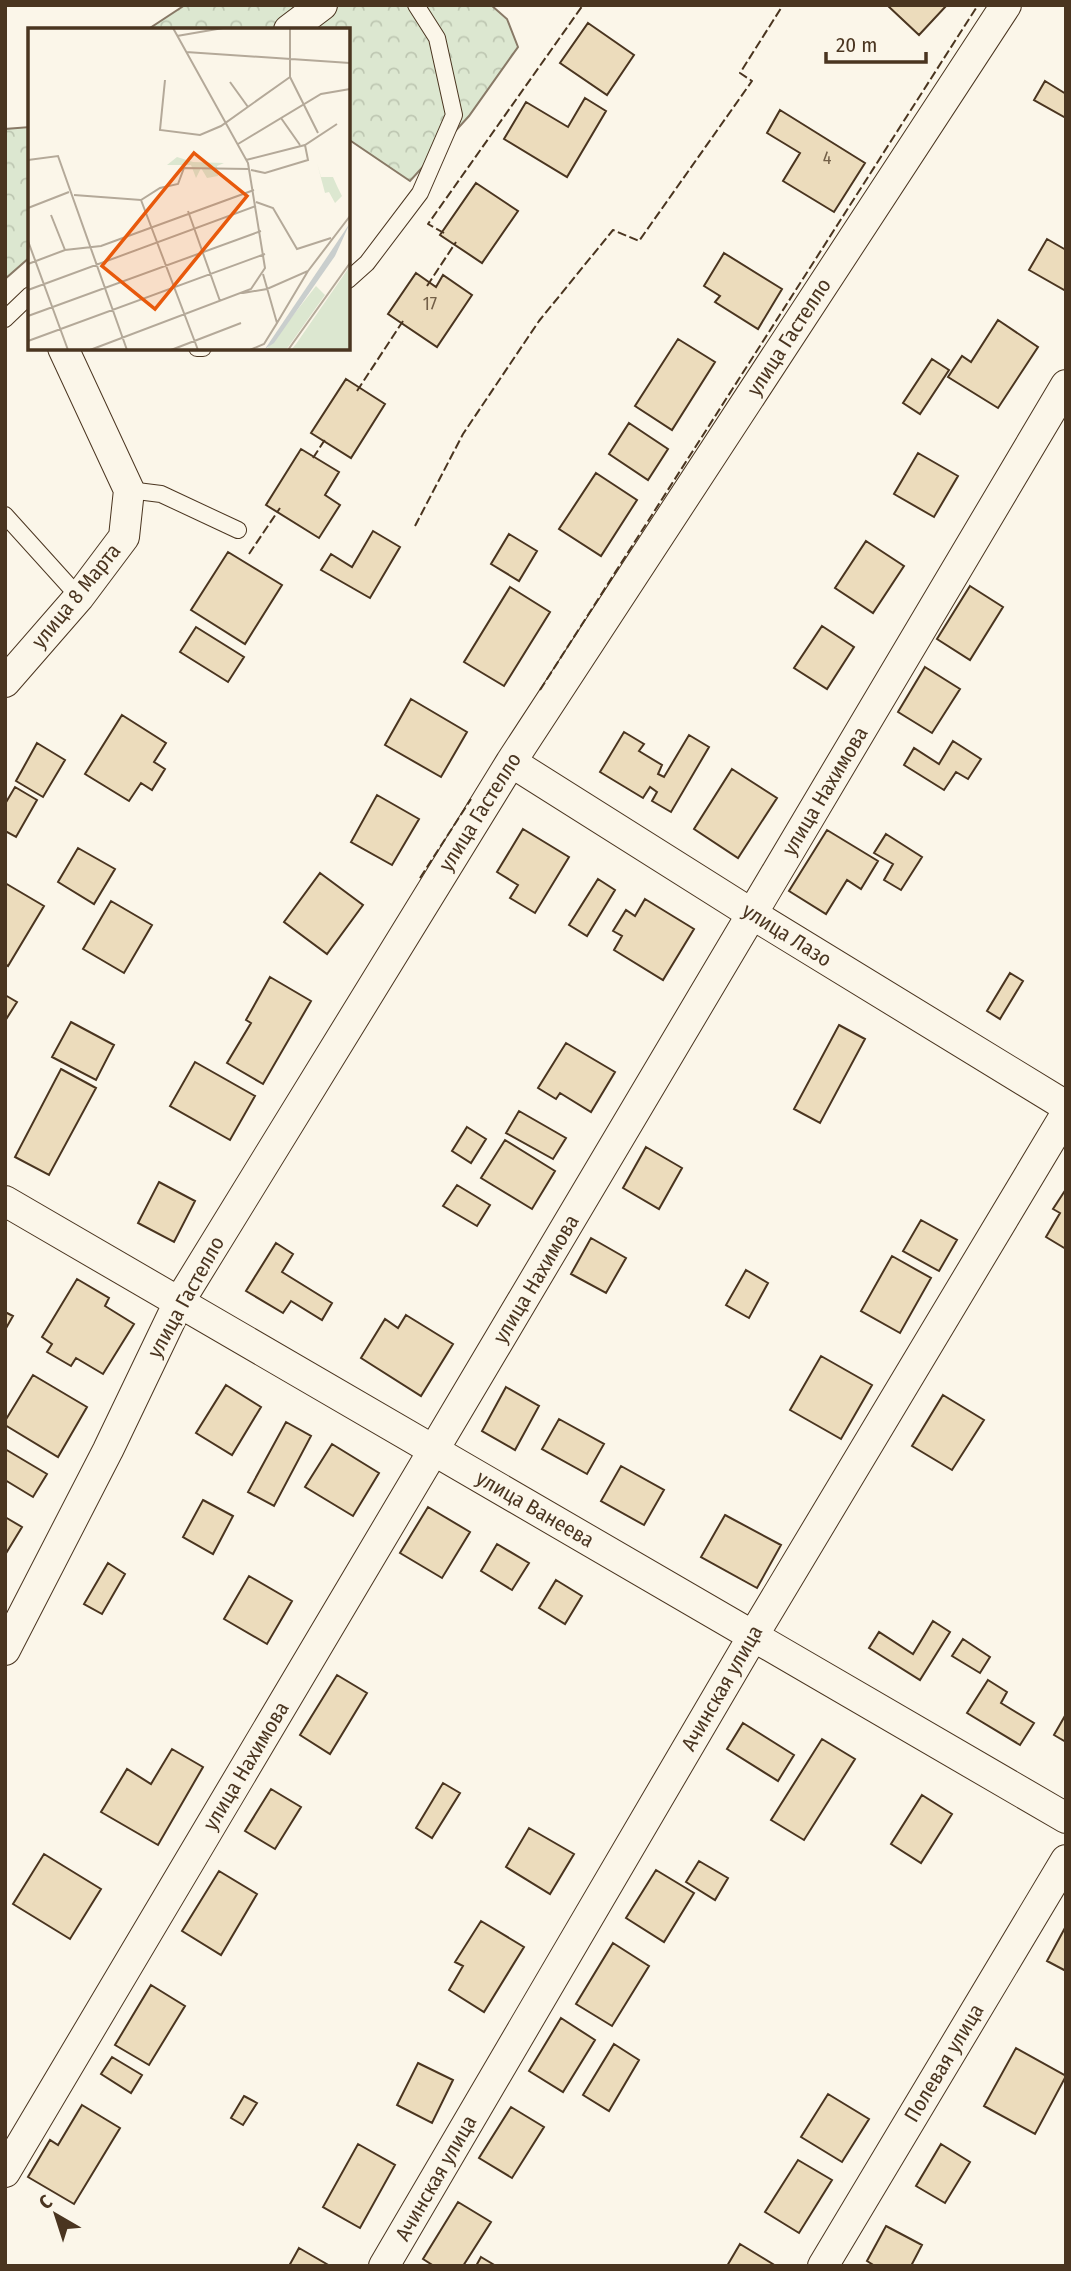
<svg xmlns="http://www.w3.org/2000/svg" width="1071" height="2271" font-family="'Fira Sans Condensed',sans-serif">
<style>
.forest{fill:url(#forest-crowns);stroke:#887966;stroke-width:2}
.building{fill:#ecdcbc;stroke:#4a3520;stroke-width:2}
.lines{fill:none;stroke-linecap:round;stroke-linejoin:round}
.service-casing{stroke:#4a3520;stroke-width:18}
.minor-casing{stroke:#4a3520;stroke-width:32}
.service{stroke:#fbf6e9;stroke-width:16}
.minor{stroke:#fbf6e9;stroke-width:30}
.fence{stroke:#4a3520;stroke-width:2;stroke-dasharray:9 3.5;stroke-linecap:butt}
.labels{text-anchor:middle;stroke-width:5;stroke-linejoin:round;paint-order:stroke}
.number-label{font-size:18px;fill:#725f47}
.street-label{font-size:21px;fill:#4a3520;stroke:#fbf6e9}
.inset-road{fill:none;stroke:#b4a999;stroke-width:2}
.view{fill:#e8590c;fill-opacity:0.15;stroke:#e8590c;stroke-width:3.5}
.inset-edge{fill:none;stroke:#4a3520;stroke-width:3.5}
</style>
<defs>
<pattern id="forest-crowns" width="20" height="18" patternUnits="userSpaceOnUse" patternTransform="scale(1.75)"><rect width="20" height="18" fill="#dce7d0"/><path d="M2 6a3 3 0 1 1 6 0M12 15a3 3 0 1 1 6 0" fill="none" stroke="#bec7b2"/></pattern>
</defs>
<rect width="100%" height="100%" fill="#fbf6e9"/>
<!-- forest -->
<path class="forest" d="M185 5H491L507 19 518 47 469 116 410 181 348 139V30H147Z
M30 127V257L5 279V129Z"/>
<!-- building -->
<path class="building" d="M887 5H947L919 35Z
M588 23 634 55 607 95 560 63Z
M1045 81 1066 94V118L1034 100Z
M585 98 606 111 567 177 504 139 526 102 568 127Z
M780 110 865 163 834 212 783 181 800 153 767 133Z
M476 183 518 211 482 263 440 235Z
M1047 239 1066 250V291L1029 270Z
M724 253 782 289 758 329 715 302 720 296 704 286Z
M416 273 436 287 443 275 472 295 437 347 388 314Z
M998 320 1038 347 998 408 948 377 962 356 971 362Z
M678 339 715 362 672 430 635 406Z
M932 359 949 370 920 414 903 403Z
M346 379 385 404 351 458 311 433Z
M629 423 668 449 648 480 609 454Z
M301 449 339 472 325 495 340 505 319 538 266 505Z
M918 453 958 476 934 517 894 494Z
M596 473 637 500 601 556 559 529Z
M373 531 400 547 370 598 321 570 331 554 352 567Z
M509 534 537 551 519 581 491 564Z
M866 541 904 566 873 613 835 588Z
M228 552 282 585 245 644 191 610Z
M970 586 1003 607 970 660 937 639Z
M510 587 550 612 504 686 464 662Z
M822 626 854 647 827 689 794 668Z
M196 627 244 657 228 682 180 652Z
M925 667 960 689 932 733 898 712Z
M411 699 467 732 441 777 385 745Z
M122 715 166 743 154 762 165 769 152 790 141 783 129 801 85 774Z
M624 732 644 744 639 751 662 765 658 774 664 777 689 735 709 747 671 812 652 801 657 792 650 787 643 798 600 772Z
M953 741 981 759 968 779 956 772 944 790 904 765 914 748 939 764Z
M37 743 65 760 43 797 16 781Z
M732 769 777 798 738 858 694 829Z
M15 787 37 800 16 837 5 831V804Z
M377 795 419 819 392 865 351 842Z
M523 829 569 857 535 913 510 898 518 885 497 872Z
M827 830 878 861 861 889 847 880 826 914 789 891Z
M886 834 922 857 901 890 884 880 893 864 874 853Z
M78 848 115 869 94 904 58 882Z
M320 873 363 905 327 954 284 922Z
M598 879 615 890 587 936 569 925Z
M5 883 44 906 8 966 5 964Z
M645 899 694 929 663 980 614 950 622 936 613 931 626 910 635 916Z
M111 901 152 925 124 973 83 949Z
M1010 973 1023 981 1000 1019 987 1011Z
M270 977 311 1001 263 1084 227 1063 251 1023 246 1020Z
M5 995 17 1002 5 1021Z
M71 1022 114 1045 96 1080 52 1057Z
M839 1025 865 1039 820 1123 794 1109Z
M566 1043 615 1072 591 1112 560 1093 556 1099 538 1088Z
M195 1062 255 1096 230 1140 170 1106Z
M61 1069 96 1088 49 1175 15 1157Z
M519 1111 566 1138 553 1159 506 1133Z
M467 1127 486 1139 471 1163 452 1151Z
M505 1140 555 1171 532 1209 481 1178Z
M646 1147 682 1168 659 1209 623 1188Z
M159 1182 195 1201 174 1242 138 1223Z
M457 1185 490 1205 477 1226 443 1206Z
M1066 1189V1249L1046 1237 1060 1213 1053 1209Z
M921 1220 957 1240 939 1271 903 1251Z
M591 1238 626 1258 606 1293 571 1274Z
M276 1243 293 1254 282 1272 332 1303 322 1320 291 1301 283 1313 246 1291Z
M892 1256 931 1278 900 1333 861 1311Z
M746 1270 768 1283 749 1318 726 1305Z
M77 1279 109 1298 105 1306 134 1324 103 1374 76 1358 71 1366 47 1352 52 1344 42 1337Z
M5 1312 13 1316 5 1330Z
M406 1315 453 1344 421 1396 361 1358 385 1319 398 1328Z
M821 1356 872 1385 841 1439 790 1410Z
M33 1375 87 1407 58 1457 5 1425V1421Z
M226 1385 261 1407 232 1455 196 1433Z
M506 1387 539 1406 515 1450 482 1431Z
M943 1395 984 1420 952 1470 912 1446Z
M559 1419 604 1444 587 1474 542 1449Z
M286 1422 311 1436 274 1506 248 1492Z
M332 1444 379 1473 353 1516 305 1487Z
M5 1449 47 1474 33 1497 5 1480Z
M621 1466 664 1490 644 1525 601 1501Z
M203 1500 233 1516 213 1554 183 1537Z
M428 1507 470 1532 442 1578 400 1553Z
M725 1515 781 1545 757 1588 701 1557Z
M5 1517 22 1527 5 1555Z
M497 1544 529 1563 512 1590 481 1571Z
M108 1563 125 1574 102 1614 84 1604Z
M249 1576 292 1601 267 1644 224 1619Z
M556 1580 582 1596 565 1624 539 1608Z
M933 1621 950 1632 920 1680 869 1648 879 1632 913 1654Z
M963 1639 990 1657 980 1673 952 1656Z
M337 1675 367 1693 330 1754 300 1735Z
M988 1680 1007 1692 1001 1703 1034 1723 1020 1745 967 1713Z
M1066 1714V1742L1054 1735Z
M743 1723 794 1755 778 1781 727 1749Z
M822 1739 855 1759 804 1840 771 1820Z
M172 1749 203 1767 158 1845 101 1812 127 1769 151 1784Z
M443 1783 460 1793 432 1838 416 1828Z
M271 1789 301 1807 275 1849 245 1831Z
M922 1795 952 1814 921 1863 891 1844Z
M529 1828 574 1854 550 1894 506 1867Z
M44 1854 101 1889 70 1939 13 1904Z
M699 1861 728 1878 715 1900 686 1882Z
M656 1870 694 1893 664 1942 626 1918Z
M219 1871 257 1894 221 1955 182 1931Z
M481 1921 524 1947 484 2012 449 1990 463 1966 455 1962Z
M1066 1926V1971L1047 1961Z
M613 1943 649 1966 612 2026 576 2004Z
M151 1985 185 2006 149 2065 115 2045Z
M561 2018 595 2040 563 2092 529 2071Z
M614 2044 639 2060 609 2111 583 2095Z
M1016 2048 1066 2076 1035 2134 984 2106Z
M112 2057 142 2075 131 2093 101 2074Z
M418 2063 453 2080 432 2123 397 2105Z
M828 2094 869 2119 842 2162 801 2137Z
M244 2096 257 2103 243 2125 231 2118Z
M82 2105 120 2128 74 2204 28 2177 50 2140 58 2145Z
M511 2107 544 2127 512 2178 479 2158Z
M358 2144 395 2165 360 2228 323 2207Z
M941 2144 970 2162 945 2203 916 2186Z
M798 2160 832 2180 799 2233 765 2212Z
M458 2202 491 2222 463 2266H434L423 2259Z
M886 2226 922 2245 911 2266H875L867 2261Z
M740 2244 776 2266H727Z
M299 2248 330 2266H289Z
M481 2257 496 2266H476Z"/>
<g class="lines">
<defs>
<path id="service" d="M348 280 367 263 420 193 454 115 437 38 416 5
M5 319 30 295
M197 348H203
M129 490 161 494 238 530
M5 515 79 597"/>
<path id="minor" d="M289 30 322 5
M5 682 79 597 124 537 129 490 63 348
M511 762 752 914 1066 1106
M5 1201 1066 1818
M5 1650 108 1450 179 1302 511 762 1006 5
M5 2172 1066 385
M384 2266 753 1636 1066 1114
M823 2266 1066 1860"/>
</defs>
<!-- service casing -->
<use href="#service" class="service-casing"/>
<!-- minor casing -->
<use href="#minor" class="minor-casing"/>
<!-- service -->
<use href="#service" class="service"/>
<!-- minor -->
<use href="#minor" class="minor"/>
<!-- fence -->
<path class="fence" d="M444 233 428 224 583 5
M427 286 456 242
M357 391 403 321
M313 458 326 438
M415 526 463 434 539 321 613 230 639 241 752 81 740 73 783 5
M249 554 280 508
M540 690 978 5
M420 878 471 799"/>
</g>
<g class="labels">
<!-- number labels -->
<g class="number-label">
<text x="827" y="164">4</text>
<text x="430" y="310">17</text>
</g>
<!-- street labels -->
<g class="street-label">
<text transform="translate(789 337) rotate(-57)" y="7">улица Гастелло</text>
<text transform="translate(76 596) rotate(-51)" y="7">улица 8 Марта</text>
<text transform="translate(825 791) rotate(-59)" y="7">улица Нахимова</text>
<text transform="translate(480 812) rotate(-58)" y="7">улица Гастелло</text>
<text transform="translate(787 935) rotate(32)" y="7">улица Лазо</text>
<text transform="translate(536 1279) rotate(-59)" y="7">улица Нахимова</text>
<text transform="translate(186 1297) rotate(-61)" y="7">улица Гастелло</text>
<text transform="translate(535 1509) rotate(30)" y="7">улица Ванеева</text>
<text transform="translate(722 1688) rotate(-60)" y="7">Ачинская улица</text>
<text transform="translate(246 1766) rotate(-59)" y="7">улица Нахимова</text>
<text transform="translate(944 2063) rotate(-59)" y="7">Полевая улица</text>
<text transform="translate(436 2178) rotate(-60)" y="7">Ачинская улица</text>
</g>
</g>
<!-- overview -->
<g transform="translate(28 28)">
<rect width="322" height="322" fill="#fbf6e9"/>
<path d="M322 238V322H263L268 316ZM288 258 297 267 258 322H238Z" fill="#dce7d0"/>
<path d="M149 129 165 134 196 135 189 138 190 148 179 150 173 140 168 150 163 137H139ZM289 135 293 149H305L309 158 314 168 307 175 301 164 297 165Z" fill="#dce7d0"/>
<path d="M322 195 307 228 246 315 237 321Z" fill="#c9cecd"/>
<path class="inset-road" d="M262 0V49L290 105M149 8 195 0M158 24 322 35M137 52 132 102 172 107 193 98 262 49M202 54 220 79M253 90 272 117M210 116 293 66 322 61M0 132 30 128 99 322M218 132 277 117 309 96M223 142 237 145 280 132 277 117M46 167 113 172 132 160 150 156 156 140 221 141M113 172 170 322M228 174 245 180 269 221 303 210M0 180 41 164M160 183 192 273M23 187 37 222M0 213 40 322M0 236 37 222 73 218 226 162M0 262 228 178M215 265 239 261 280 243 322 188M0 288 233 203M249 295 280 243M0 313 237 226M62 322 223 261 237 240 220 135 145 0M143 322 213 295M222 322 236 316 249 295 235 246M260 322 322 235"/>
<path class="view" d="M166 125 219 168 127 281 74 238Z"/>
<rect width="322" height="322" class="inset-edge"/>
</g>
<!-- border -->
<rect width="1071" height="2271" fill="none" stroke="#4a3520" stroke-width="14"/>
<!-- north arrow -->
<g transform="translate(56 2215) rotate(321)" stroke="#fbf6e9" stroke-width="5" paint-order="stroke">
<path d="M0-5L12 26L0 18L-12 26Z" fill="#4a3520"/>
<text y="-10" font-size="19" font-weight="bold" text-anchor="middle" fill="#4a3520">С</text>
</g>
<!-- scale -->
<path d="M826 52v10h100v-10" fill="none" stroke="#4a3520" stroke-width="3.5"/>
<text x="836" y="52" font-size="21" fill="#4a3520" stroke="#fbf6e9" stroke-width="5" paint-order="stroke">20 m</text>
</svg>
